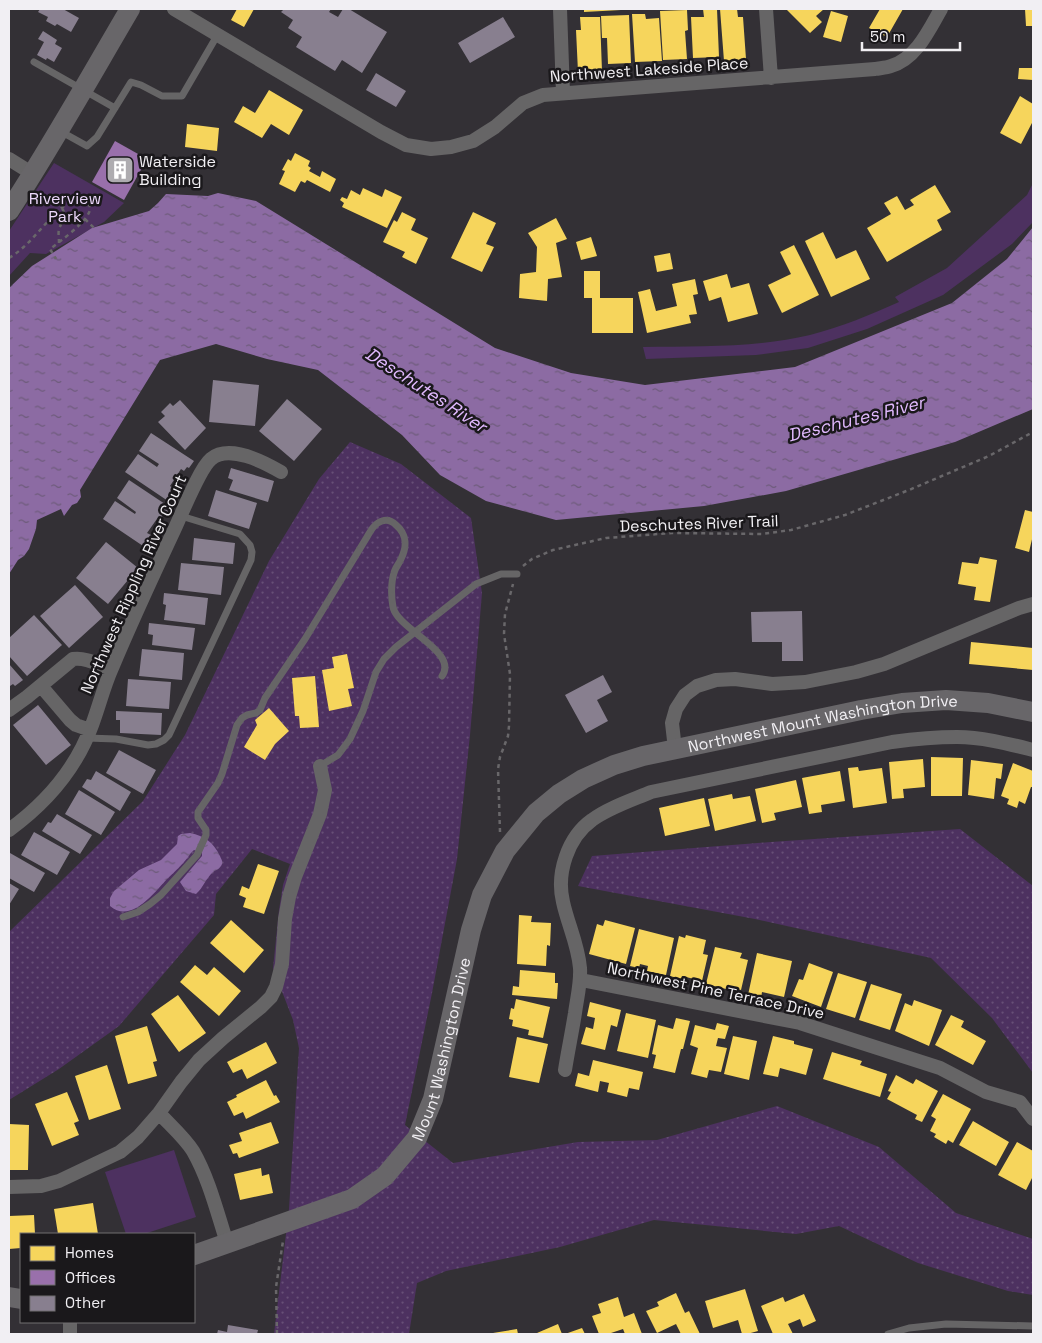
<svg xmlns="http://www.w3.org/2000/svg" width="1042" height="1343" font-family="'Space Grotesk',sans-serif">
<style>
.grass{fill:url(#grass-dots)}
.park{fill:#4d3160}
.water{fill:url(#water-ripples)}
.homes{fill:#f6d55c}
.offices{fill:#9970ab}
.building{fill:#887f8f}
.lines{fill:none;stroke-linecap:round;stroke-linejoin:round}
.path{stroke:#69676a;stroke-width:2.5;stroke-dasharray:4 4;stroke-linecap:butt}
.service{stroke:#666566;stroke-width:7}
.minor{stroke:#666566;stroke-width:14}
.secondary{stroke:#686669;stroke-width:20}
.labels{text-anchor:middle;stroke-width:5;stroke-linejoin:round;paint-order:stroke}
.street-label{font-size:16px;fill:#f1eff3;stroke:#1a181b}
.poi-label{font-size:16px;fill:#f1eff3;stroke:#1a181b;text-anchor:start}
.park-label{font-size:16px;fill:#edd9fc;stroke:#1a181b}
.water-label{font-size:18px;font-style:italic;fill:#e1b9fe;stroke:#1a181b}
</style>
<defs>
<pattern id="grass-dots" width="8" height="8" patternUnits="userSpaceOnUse" patternTransform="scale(1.25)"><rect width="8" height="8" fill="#4d3160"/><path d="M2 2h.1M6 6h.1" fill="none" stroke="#674f77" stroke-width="1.8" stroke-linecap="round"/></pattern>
<pattern id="water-ripples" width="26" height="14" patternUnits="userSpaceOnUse" patternTransform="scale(1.25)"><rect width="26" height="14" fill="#8c6ba3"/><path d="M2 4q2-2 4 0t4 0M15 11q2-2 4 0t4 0" fill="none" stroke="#6d5b7a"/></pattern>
</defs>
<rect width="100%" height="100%" fill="#333035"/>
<!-- grass -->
<path class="grass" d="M350 442 401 464 471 518 482 593 470 735 457 859 432 993 405 1125 453 1163 578 1142 657 1140 777 1106 879 1147 956 1213 1033 1239V1295L1008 1291 918 1263 839 1226 796 1234 654 1220 560 1247 446 1271 417 1283 409 1334H274L289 1209 299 1048 293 1020 273 968 279 910 283 885 290 864 252 849 216 894 214 915 119 1026 59 1069 9 1100V932L143 801 185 735 269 561 319 479Z
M960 829 1033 886V1073L992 1018 931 958 755 919 578 886 592 856 771 842Z"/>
<!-- park -->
<path class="park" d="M54 163 124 203 104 222 46 254 30 253 9 276V231Z
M1033 183V222L1012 244 943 295 867 329 808 348 756 355 646 359 643 347C698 346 755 348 810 335 841 327 870 315 899 302L895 297 947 268 1027 195Z
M174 1150 196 1217 144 1234H126L105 1172Z"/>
<!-- water -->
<path class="water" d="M218 193 256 201 495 348 571 373 645 385 795 367 952 303 1007 259 1033 227V409L955 442 786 491 704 506 556 520 486 501 440 475 402 435 318 370 267 359 216 344 160 360 80 490 81 497 77 503 72 505 64 516 61 509 37 520 36 529 29 549 24 556 18 560 9 574V288L32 266 92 228 149 211 158 203 166 194 208 196Z
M190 833C205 836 213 842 220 856 221 859 223 861 222 864 220 869 216 870 213 872 206 878 203 888 196 894L186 891 180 882 202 856V853L194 850C190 853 188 858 184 862 179 868 173 873 167 879 154 893 131 924 110 906V898L114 891 139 870 161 860 177 844 178 836 181 834Z"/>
<!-- homes -->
<path class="homes" d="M237 9H254L244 27 231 20Z
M584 9H621V10L584 12Z
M703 9H717L719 57 693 58 691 17H704Z
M720 9H737L738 17H743L746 59 724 61Z
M786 9H824L816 16 822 22 810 33Z
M880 9H903L887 37 869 28Z
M1025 9H1033V26H1026Z
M687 10 688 30 685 31 687 59 663 60 660 11Z
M831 11 848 16 841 42 823 37Z
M632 14H645L646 19 659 18 662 61 635 62Z
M629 15 631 63 608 64 607 38H602L601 16Z
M580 17H600L602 71 578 72 576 30H581Z
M1019 68H1033V80L1018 79Z
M269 90 303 110 289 135 271 124 262 138 234 122 243 106 255 113Z
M1020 96 1033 104V121L1021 144 1000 133Z
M187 124 219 128 217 151 185 147Z
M295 153 310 161 308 166 311 168 309 171 320 177 322 171 336 179 330 192 307 180 305 183 301 181 295 192 279 184 285 171 282 170 288 159 291 161Z
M935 185 951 212 937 220 942 230 887 262 867 228 891 214 884 203 897 196 905 210 914 205 910 200Z
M363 188 382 197 385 189 402 197 387 228 342 207 344 203 340 200 342 197 347 199 351 190 360 195Z
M402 212 416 219 411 230 428 238 416 264 402 257 405 252 383 242 394 220 397 222Z
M473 212 496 223 486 244 494 247 482 272 451 258Z
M556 218 567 239 556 243 562 277 548 279 547 301 519 298 520 274 536 272 537 247 528 233Z
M823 232 836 259 856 250 870 279 831 297 805 241Z
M591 237 597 256 581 260 576 242Z
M794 245 819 295 782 313 768 285 791 274 780 252Z
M670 253 673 269 657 272 654 256Z
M584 271H600V298H633V333H592V298H584Z
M727 274 731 288 749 283 758 314 728 322 721 297 709 301 703 281Z
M695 279 698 294 693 295 697 314 689 315 691 323 647 333 638 292 650 289 656 311 677 306 672 284Z
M1025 510 1033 512V535L1029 552 1015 548Z
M980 557 997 560 990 602 974 600 976 587 958 584 962 562 978 564Z
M971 642 1033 648V670L969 664Z
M347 654 354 688 348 689 352 706 329 711 322 670 334 668 332 657Z
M315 676 319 727 300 728 299 716H295L292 678Z
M269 708 289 731 275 744 265 760 244 747 257 725 255 720Z
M931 757 963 758 962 796H931Z
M923 759 925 787 903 789 904 798 892 799 889 762Z
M971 760 1003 764 1001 779 996 778 994 799 968 795Z
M1013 763 1033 771V787H1031L1025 804 1019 801 1017 808 1007 804 1009 799 1001 796Z
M858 767 859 771 882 768 887 803 853 808 848 768Z
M840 771 845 801 821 805 822 812 809 814 802 778Z
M796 780 802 807 774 813 776 820 762 823 755 789Z
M732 794 733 799 750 796 756 821 715 831 708 799Z
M704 798 710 826 665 836 659 808Z
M258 864 279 871 264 914 243 907 246 898 239 895 242 886 249 889Z
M519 915 532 916 531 922 551 923 550 946 547 945 546 966 517 964Z
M231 920 264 950 244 973 210 943Z
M605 920 635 928 626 964 589 954 597 924 603 926Z
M639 929 674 938 666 975 647 971 648 966 640 964 639 968 630 966Z
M686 935 706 940 703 954 708 955 702 981 682 976 681 979 670 976 679 936 685 938Z
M715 947 742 953 740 958 748 960 741 990 727 986 726 989 706 984Z
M757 953 792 961 784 997 762 992 761 998 748 995Z
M809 963 833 972 821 1007 792 996 799 979 803 980Z
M195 965 207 975 214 967 241 991 219 1016 180 982Z
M520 970 555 973V983H558L557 999 512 995 513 986 519 987Z
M838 973 867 982 855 1018 826 1009Z
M871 984 902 994 890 1030 859 1020Z
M178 995 206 1033 179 1052 151 1014Z
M516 999 550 1007 543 1038 528 1035 529 1030 512 1026 513 1020 509 1019 511 1008 514 1009Z
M914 1000 942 1010 929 1046 895 1031 905 1003 912 1006Z
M590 1002 621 1010 617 1027 611 1025 605 1050 581 1044 586 1027 593 1029 595 1018 587 1016Z
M626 1013 656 1020 648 1058 617 1051Z
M951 1015 964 1021 961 1027 986 1041 973 1065 935 1045Z
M676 1018 690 1021 683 1049H681L675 1073 653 1068 656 1055 652 1054 658 1025 673 1029Z
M717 1023 729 1026 725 1039 718 1038 716 1046 727 1048 721 1072 709 1070 707 1078 691 1074 698 1048 690 1045 695 1025 715 1030Z
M147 1026 157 1061 153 1062 157 1076 128 1084 115 1036Z
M733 1036 757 1041 749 1080 724 1074Z
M773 1036 794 1041V1044L813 1049 806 1075 780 1068 778 1077 763 1074Z
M517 1037 548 1044 539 1083 509 1077Z
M266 1042 277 1063 247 1079 242 1069 233 1073 227 1062Z
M832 1052 862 1061 860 1065 887 1074 880 1097 823 1079Z
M593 1060 643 1072 639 1090 629 1088 627 1097 607 1092 609 1083 600 1081 598 1092 575 1086 578 1073 589 1076Z
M107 1065 121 1109 89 1120 75 1076Z
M896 1075 913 1084 916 1079 938 1091 922 1122 915 1119 917 1115 887 1099 891 1092 888 1091Z
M266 1080 274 1096 276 1095 280 1102 246 1119 243 1112 234 1116 227 1102 237 1097 236 1095Z
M67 1092 79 1121 74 1123 79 1135 52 1146 35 1104Z
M943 1094 971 1109 953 1143 948 1140 946 1144 934 1137 936 1134 930 1131 936 1119 931 1116Z
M973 1121 1009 1142 996 1166 959 1145Z
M271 1122 279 1143 239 1158 237 1153 233 1154 229 1145 242 1141 239 1133Z
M9 1124 29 1125 28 1170H9Z
M1017 1142 1033 1151V1176L1026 1190 998 1175Z
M261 1168 262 1176 269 1174 273 1193 240 1200 234 1174Z
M93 1203 98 1234H58L54 1209Z
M34 1215 35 1234H21V1248L9 1249V1216Z
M745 1289 758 1331 747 1334H742L738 1320 713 1328 705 1301Z
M676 1293 685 1313 689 1311 700 1334H681L676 1324 657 1333 646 1311 659 1306 657 1302Z
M804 1294 816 1321 803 1327 800 1319 788 1324 793 1334H773L761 1306 783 1297 785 1302Z
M618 1297 624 1317 634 1313 642 1334H625L623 1329 608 1334H599L592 1316 601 1313 598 1304Z
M558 1324 562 1334H537V1333Z
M582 1328 585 1334H565Z
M517 1329 518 1334H493V1333Z"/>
<!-- offices -->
<path class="offices" d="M115 141 147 159 124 200 92 182Z"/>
<!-- building -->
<path class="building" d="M40 9H63L79 18 71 32 57 24 55 26 46 21 48 17 38 12Z
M284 9H331L329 12 338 17 343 9H349L387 32 362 73 342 60 335 71 296 47 302 37 288 28 293 20 281 12Z
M503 17 515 37 470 63 458 43Z
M43 31 57 40 55 44 62 48 54 62 47 58 46 60 37 55 44 42 38 39Z
M376 73 406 91 396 107 366 90Z
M213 380 259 385 255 426 209 422Z
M287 399 322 429 294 461 259 431Z
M180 400 206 428 185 450 158 422 165 416 161 412 170 403 173 406Z
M151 433 194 461 189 468 187 467 184 471 181 469 170 486 173 488 171 491 174 493 168 501 125 472 138 454 157 467 159 464 139 451Z
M231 468 274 481 268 502 229 490 233 480 228 478Z
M129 480 171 508 166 515 164 514 161 518 159 516 147 533 151 535 148 538 151 540 146 548 103 519 115 501 135 514 136 512 117 498Z
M216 490 257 503 249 529 208 516Z
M194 538 235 543 233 564 192 560Z
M106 542 138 568 108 604 76 578Z
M181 563 224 567 221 595 178 590Z
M75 585 103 617 69 648 40 616Z
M164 593 208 598 205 625 164 620 166 605 163 604Z
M802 611 803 661H782V642H752L751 612Z
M34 615 62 645 27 676 9 656V638Z
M149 623 195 628 192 650 152 645 153 635 148 634Z
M142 649 184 653 182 680 139 676Z
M9 664 23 680 15 686 13 684 10 686 9 684Z
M603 675 612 692 597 700 608 721 586 733 565 695Z
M128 679 171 682 169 709 126 706Z
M38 705 71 745 46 765 13 725Z
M116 711 162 713 161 735 120 733V720H116Z
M119 750 156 770 143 794 106 773Z
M96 771 131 792 120 811 82 787 87 779 91 780Z
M79 790 115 812 101 835 65 814Z
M57 814 92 835 80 854 42 831 48 822 51 823Z
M34 832 70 852 57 875 21 855Z
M10 853 45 873 34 892 9 878Z
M9 883 19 889 9 905Z
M228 1325 258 1330 257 1334H217L218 1330 227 1332Z"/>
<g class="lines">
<!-- path -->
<path class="path" d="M85 219 96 230
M59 243C59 238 58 233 59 229 62 221 67 216 62 208
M9 258C31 245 44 222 64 206 69 202 76 200 82 198 85 201 89 203 90 207 92 219 59 242 50 249L56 259
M523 566 532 559 553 550 606 538 672 533 762 534 791 530 845 515 909 490 989 456 1033 432
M500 832 498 769 500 757 508 736 509 726 510 674 504 634 505 614 513 584
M277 1334 276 1287 283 1241"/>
<!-- service -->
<path class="service" d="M34 62 115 108
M60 131 87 146 97 137 131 82 141 85 162 96H182L218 34
M87 738 116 739 148 745 156 744 164 740 169 735 251 560 252 552 250 545 240 534 181 516
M320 766 338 755 350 739 363 711 376 672 384 659 396 647 476 584 501 574H517
M123 917 138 912 150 904 161 895 197 855 206 835V830L198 818V812L218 783 222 774 237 725 242 718 247 715 256 713 260 710 265 698 305 639 367 537C371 530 375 523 382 521 388 519 392 521 396 525 407 534 407 547 401 559 399 564 395 568 394 573 391 582 391 597 393 607 397 629 459 652 442 676
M888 1334 909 1328 946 1324 1033 1326"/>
<!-- minor -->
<path class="minor" d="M174 9 381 132 406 145 431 149 451 147 473 141 495 127 523 103 543 95 875 69C880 68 886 68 891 66 916 59 929 30 941 9
M560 9 563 93
M766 9 771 78
M9 159 33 174
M41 686 70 720 76 725 90 730
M9 710 27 697 73 659C86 657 99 665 111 669
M675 749 672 723 676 709 685 695 697 686 716 680 735 679 772 684 805 682 856 672 884 664 1019 608 1033 604
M9 830C46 803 76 769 92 725 99 706 104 686 112 668 132 620 154 573 176 526 183 511 200 468 211 459 229 444 264 462 281 472
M581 980 800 1023 940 1068 986 1092 1020 1102 1033 1119
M565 1070C568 1051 572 1032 575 1013 577 998 581 983 580 968 578 944 568 925 563 902 556 873 568 837 592 820 608 808 632 800 651 792L892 742C914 739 935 737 957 737 983 737 1009 744 1033 750
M159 1113C170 1125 184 1137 193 1151 209 1179 217 1212 227 1243
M9 1187 41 1186 59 1181 120 1152 138 1137 159 1113 181 1082 199 1060 223 1038 261 1007 271 997 276 987 282 964 285 919 289 897 295 877 320 814 325 790 320 766
M70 1322V1334"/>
<!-- secondary -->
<g class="secondary">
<path d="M9 211C52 145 90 77 130 9"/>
<path id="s1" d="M194 1255 352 1199 385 1176 417 1138 433 1099 471 930 482 895 505 851 536 813 559 794 583 779 614 765 643 756 861 710 902 703 946 700 988 703 1033 712"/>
<path d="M9 1297 21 1299"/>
</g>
</g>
<!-- icons -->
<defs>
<symbol id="building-square" viewBox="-11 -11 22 22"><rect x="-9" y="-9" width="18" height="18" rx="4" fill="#aeacb0" stroke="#1a181b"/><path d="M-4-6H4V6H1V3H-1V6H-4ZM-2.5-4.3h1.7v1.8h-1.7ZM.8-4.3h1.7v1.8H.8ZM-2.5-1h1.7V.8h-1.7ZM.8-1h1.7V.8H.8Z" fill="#fff"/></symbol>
</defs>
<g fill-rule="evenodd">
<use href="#building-square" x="104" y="154" width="32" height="32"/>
</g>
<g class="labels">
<!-- street labels -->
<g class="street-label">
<text transform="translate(649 69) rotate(-4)" y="6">Northwest Lakeside Place</text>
<text transform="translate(699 523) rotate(-2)" y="6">Deschutes River Trail</text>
<text transform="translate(133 584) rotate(-66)" y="6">Northwest Rippling River Court</text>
<text dy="6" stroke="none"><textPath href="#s1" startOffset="914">Northwest Mount Washington Drive</textPath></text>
<text transform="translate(716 990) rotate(12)" y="6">Northwest Pine Terrace Drive</text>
<text dy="6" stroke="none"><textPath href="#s1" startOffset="350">Mount Washington Drive</textPath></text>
</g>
<!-- poi labels -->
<g class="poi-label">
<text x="139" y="167">Waterside<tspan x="139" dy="18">Building</tspan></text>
</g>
<!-- park labels -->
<g class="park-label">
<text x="65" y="204">Riverview<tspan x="65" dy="18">Park</tspan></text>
</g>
<!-- water labels -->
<g class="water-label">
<text transform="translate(426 390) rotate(33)" y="6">Deschutes River</text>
<text transform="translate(856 419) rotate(-14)" y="6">Deschutes River</text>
</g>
</g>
<!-- border -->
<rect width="1042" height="1343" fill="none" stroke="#f1eff3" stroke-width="20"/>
<!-- legend -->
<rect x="20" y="1233" width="175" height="90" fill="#1a181b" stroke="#706e71"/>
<rect x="30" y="1246" width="25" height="15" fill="#f6d55c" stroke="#706e71"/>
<text x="65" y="1258" font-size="15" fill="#f1eff3">Homes</text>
<rect x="30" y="1270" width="25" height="15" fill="#9970ab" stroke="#706e71"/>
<text x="65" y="1283" font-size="15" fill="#f1eff3">Offices</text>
<rect x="30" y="1296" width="25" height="15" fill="#887f8f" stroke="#706e71"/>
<text x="65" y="1308" font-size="15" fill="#f1eff3">Other</text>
<!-- scale -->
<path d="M862 42v8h98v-8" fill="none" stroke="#f1eff3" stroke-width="2.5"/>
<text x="870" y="42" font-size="15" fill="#f1eff3" stroke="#1a181b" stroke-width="4" paint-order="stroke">50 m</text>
</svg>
